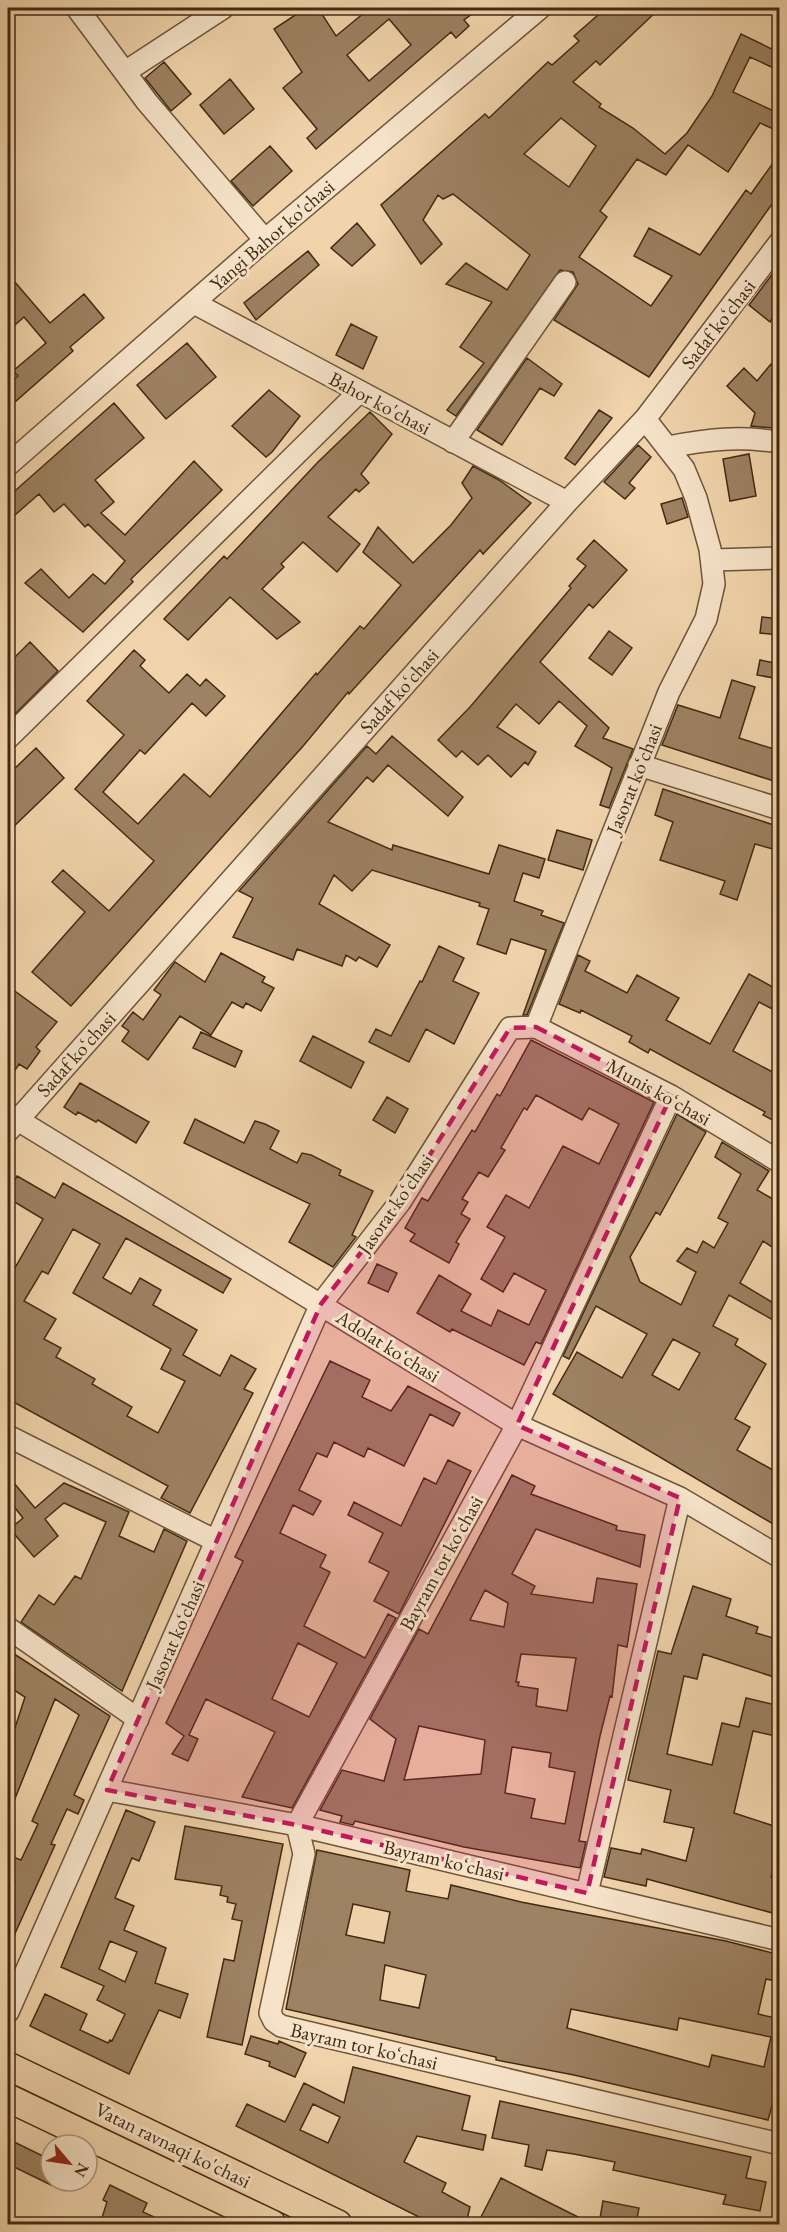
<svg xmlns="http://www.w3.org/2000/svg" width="787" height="2232" font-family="'EB Garamond',serif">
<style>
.building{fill:#9d8263;stroke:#422a14;stroke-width:1.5;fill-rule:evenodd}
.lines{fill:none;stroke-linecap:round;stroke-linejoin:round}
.minor-casing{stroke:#6e543a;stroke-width:24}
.major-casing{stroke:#422a14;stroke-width:30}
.minor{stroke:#f6e3c9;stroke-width:21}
.major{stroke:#f1d4ac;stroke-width:27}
.marked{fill:#c2185b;fill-opacity:0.2;stroke:#c2185b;stroke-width:4.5;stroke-dasharray:12 8;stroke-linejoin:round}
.labels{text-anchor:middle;stroke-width:6;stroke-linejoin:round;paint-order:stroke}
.street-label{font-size:20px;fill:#422a14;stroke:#f6e3c9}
</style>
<rect width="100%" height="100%" fill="#f1d4ac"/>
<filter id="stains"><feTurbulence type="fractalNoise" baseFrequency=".00333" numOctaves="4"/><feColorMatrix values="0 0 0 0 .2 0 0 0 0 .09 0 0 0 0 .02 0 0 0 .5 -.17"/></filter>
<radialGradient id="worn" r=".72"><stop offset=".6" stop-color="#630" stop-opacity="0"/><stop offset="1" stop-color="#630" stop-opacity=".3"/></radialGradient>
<!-- building -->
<path class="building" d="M306 8H318L336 36 370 8H480L464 20 469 26 456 38 451 32 316 149 307 138 317 129 283 88 302 72 274 29ZM389 19 411 45 369 81 347 55Z
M606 8H660L600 65 596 61 573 82 601 104 599 107 633 128 665 154 687 133 712 96 741 34 780 53V71L750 57 733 92 780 114V132L760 123 728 172 688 145 666 175 637 159 600 211 607 217 579 257 651 306 672 276 634 256 649 228 700 255 746 190 751 194 780 153V209L772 204 649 377 554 320 578 284 573 272 560 270 456 416 447 410 484 363 460 347 492 302 446 284 466 263 507 290 530 255 453 194 443 199 438 195 423 220 442 244 421 264 381 205 485 114 489 118 548 62 552 65 579 41 574 36ZM561 118 596 146 569 187 524 154Z
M164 62 191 94 171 111 145 78Z
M230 79 254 109 224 134 200 105Z
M270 146 292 171 253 206 231 181Z
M357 223 375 245 352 266 331 248Z
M308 251 319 265 256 320 244 303Z
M780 264V306L770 322 749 305Z
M8 274 50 323 84 294 104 318 70 347 73 351 8 408V385L18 376 13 371 46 343 24 317 8 331Z
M351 324 377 337 363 369 336 355Z
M187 343 216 377 166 419 137 385Z
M527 358 562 384 554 396 540 388 502 445 477 430Z
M771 364 780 372V410L774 428 751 426 755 413 727 386 744 368 757 381Z
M269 390 300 416 272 452 266 457 232 426Z
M114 403 144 438 95 480 114 502 101 513 125 535 194 461 222 490 131 579 133 582 83 632 25 583 41 569 69 598 93 574 105 584 125 561 88 524 85 527 64 504 54 512 39 494 8 521V497Z
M599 410 612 418 575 465 565 458Z
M370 412 392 434 361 474 369 483 359 492 356 489 328 517 360 544 337 572 303 542 281 564 284 567 262 589 300 622 277 639 230 597 188 640 164 619 224 556 227 559 318 462Z
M638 445 651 457 629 483 635 488 625 499 604 482Z
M749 454 756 496 730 501 723 459Z
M473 466 499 480 531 503 483 554 480 550 349 694 348 692 304 745 71 1006 32 972 85 912 52 882 63 870 109 911 154 861 75 789 124 735 87 701 134 650 145 660 140 666 169 693 187 674 200 686 206 679 225 696 206 716 192 703 145 754 140 750 103 792 138 824 184 774 210 797 316 673 317 675 360 626 364 629 401 585 363 552 378 527 413 563 451 525 472 498 462 483Z
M682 498 688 517 667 524 661 504Z
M594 540 627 570 593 608 589 604 540 662 609 728 603 738 633 749 609 808 600 805 612 768 575 746 587 726 559 701 539 724 516 704 497 727 536 752 528 765 525 762 511 777 488 755 478 765 462 751 456 757 438 740 470 707 571 588 569 586 586 566 577 559Z
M762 617 780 619V635L760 633Z
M609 631 632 648 612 675 589 658Z
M30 642 58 671 8 721V664Z
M760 660 780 664V679L757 675Z
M732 680 755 687 739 738 780 751V783L662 745 678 705 720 718Z
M392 736 463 797 448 816 388 765 373 782 367 777 328 822 392 850 393 845 489 874 499 845 545 859 539 878 523 873 514 901 543 911 541 915 564 923 527 1015H523L546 950 511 939 506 954 477 944 489 909 479 906 480 903 372 870 352 891 334 875 319 904 390 945 377 967 359 957 356 961 346 955 342 966 297 949 293 960 233 937 253 898 239 891 367 746 376 754Z
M36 748 64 778 8 832V775Z
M663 789 780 827V851L755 844 737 900 720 894 725 881 660 860 673 822 655 815Z
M557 830 592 840 583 870 548 860Z
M439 946 464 958 453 981 479 993 454 1044 426 1029 409 1062 369 1042 376 1029 391 1036 420 981 422 982Z
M221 953 265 977 262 982 274 988 261 1011 246 1003 243 1008 232 1002 211 1035 180 1016 148 1060 122 1041 129 1031 122 1026 133 1012 143 1020 161 995 154 990 175 962 205 982Z
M578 955 590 961 585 971 627 993 637 975 679 998 666 1020 710 1044 749 974 780 991V1013L759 1002 733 1051 780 1076V1124L763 1115 765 1112 650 1049 648 1053 629 1042 632 1036 581 1010 580 1013 559 1004Z
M8 986 57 1022 36 1047 40 1051 27 1069 19 1064 8 1081Z
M201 1032 242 1051 235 1067 193 1048Z
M313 1036 364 1062 351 1088 300 1061Z
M531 1040 654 1102 541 1344 536 1342 524 1365 452 1329 450 1332 417 1313 439 1275 471 1294 461 1311 491 1326 498 1310 529 1325 546 1290 514 1273 503 1292 481 1279 505 1237 487 1227 506 1195 529 1208 563 1146 599 1164 619 1124 589 1108 582 1120 536 1095 527 1110 524 1108 501 1148 505 1150 488 1177 479 1172 462 1199 468 1202 461 1214 470 1219 456 1242 459 1244 449 1263 410 1241 415 1234 405 1228 422 1198 428 1201 472 1130 475 1132 497 1094 500 1096Z
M80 1083 149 1122 136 1143 98 1120 96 1122 78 1112 76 1115 64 1107Z
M387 1097 408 1109 395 1133 373 1120Z
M677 1114 706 1132 660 1215 656 1212 630 1257 640 1282 681 1305 696 1272 677 1261 687 1248 697 1253 703 1241 714 1248 728 1223 718 1218 741 1174 715 1157 722 1142 769 1171 757 1190 780 1203V1252L763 1241 740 1283 780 1307 773 1320 729 1295 713 1326 738 1339 735 1345 766 1364 735 1419 750 1427 737 1450 780 1474V1528L553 1394 577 1352 622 1378 647 1334 596 1306 569 1359 563 1356ZM673 1339 700 1353 679 1390 652 1375Z
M195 1119 244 1143 255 1121 265 1124 279 1131 270 1149 297 1163 302 1153 311 1155 341 1170 339 1175 373 1191 352 1235 356 1237 333 1267 289 1242 310 1204 184 1143Z
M17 1176 55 1198 63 1183 231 1279 223 1293 126 1238 103 1278 131 1294 140 1278 161 1290 153 1305 197 1330 183 1355 220 1376 231 1355 256 1369 244 1389 253 1393 190 1513 161 1498 168 1486 8 1399V1270L12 1273 43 1219 8 1198V1192ZM73 1229 100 1244 73 1293 171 1349 161 1369 185 1381 158 1433 127 1416 132 1407 92 1384 95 1379 56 1357 61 1348 44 1339 56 1319 24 1301 42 1271 48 1274Z
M377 1264 397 1273 388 1292 368 1283Z
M330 1361 370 1380 362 1397 391 1411 408 1386 460 1413 453 1426 430 1414 404 1466 368 1448 364 1457 334 1442 327 1457 317 1453 299 1490 321 1501 313 1515 293 1505 280 1533 326 1555 320 1567 330 1572 304 1626 365 1658 388 1614 396 1618 292 1808 242 1797 275 1732 206 1699 189 1735 198 1739 188 1761 172 1754 184 1736 166 1723 243 1561 235 1557ZM298 1643 337 1663 309 1717 272 1699Z
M448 1460 471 1471 399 1614 374 1601 389 1572 369 1562 383 1533 348 1515 354 1502 401 1526 424 1478 436 1484Z
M512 1475 535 1486 531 1494 617 1526 616 1530 645 1535 640 1567 536 1529 512 1574 535 1586 531 1594 593 1603 597 1578 637 1584 627 1647 618 1645 612 1697 610 1696 600 1736 579 1841 586 1842 580 1868 464 1847 355 1821 353 1825 340 1822 342 1816 320 1810 342 1770 384 1781 396 1739 370 1719 419 1629 428 1634ZM485 1590 508 1603 504 1627 470 1620ZM521 1654 576 1658 567 1711 536 1706 538 1689 518 1686 519 1682H516ZM419 1726 485 1740 481 1774 404 1780ZM512 1747 551 1753 549 1767 575 1772 565 1824 531 1818 535 1799 505 1793Z
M8 1476 35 1508 64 1483 129 1512 119 1536 154 1552 164 1529 187 1541 122 1691 21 1622 39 1595 54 1605 75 1576 81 1579 106 1522 64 1503 45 1519 58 1536 34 1557 10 1529 23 1518 8 1499Z
M693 1586 731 1599 726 1616 758 1627 756 1633 780 1640V1679L703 1654 697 1679 684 1676 667 1754 712 1765 722 1723 739 1727 746 1698 780 1706V1737L753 1731 734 1813 780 1828V1847L771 1877 780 1885V1915L647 1879 646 1886 604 1877 611 1848 641 1854 642 1849 686 1861 694 1828 664 1822 671 1790 628 1780 658 1651 671 1654Z
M8 1650 110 1716 74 1795 84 1800 78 1814 67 1809 51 1844 55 1845 8 1949V1897L15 1881 8 1878V1855L21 1860 38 1824 32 1821 79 1715 55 1699 8 1816V1728L14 1731 25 1697 8 1686Z
M126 1810 155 1822 139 1861 132 1858 115 1898 134 1906 124 1930 166 1948 155 1983 188 1994 180 2018 159 2010 129 2074 30 2026 45 1994 87 2014 80 2030 108 2043 110 2040 112 2041 125 2014 97 2000 104 1986 61 1967ZM110 1941 137 1952 125 1982 99 1969Z
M185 1826 283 1844 242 2045 207 2037 224 1959 234 1961 242 1921 232 1919 236 1904 227 1902 228 1897 220 1895 222 1886 175 1879Z
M317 1850 410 1870 406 1891 448 1899 451 1885 521 1902 726 1941 780 1955V1982L766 1979 758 2014 780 2019V2104L773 2102 768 2120 574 2075 496 2060V2057L286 2009ZM353 1904 390 1912 384 1943 346 1935ZM385 1965 426 1975 419 2008 380 2000ZM571 2009 677 2030 679 2018 771 2037 764 2067 712 2055 709 2067 567 2028Z
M251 2036 278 2044 279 2041 306 2053 295 2077 269 2066 270 2062 245 2054Z
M353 2067 470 2096 462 2130 486 2135 483 2150 417 2136 404 2162 446 2183 442 2192 470 2207 466 2224H433L236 2126 247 2104 285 2122 304 2083 344 2103ZM313 2104 340 2117 328 2143 300 2130Z
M500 2101 751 2157 746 2178 766 2182 760 2211 723 2204 726 2195 613 2170 615 2162 574 2154 547 2150 542 2170 525 2166 529 2145 492 2138Z
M8 2139 51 2160V2185L8 2164Z
M501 2178 540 2198 592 2224H490L480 2219Z
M110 2185 147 2203 143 2212 169 2224H100L107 2202 103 2200Z
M603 2201 639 2208 636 2224H599Z"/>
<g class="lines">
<defs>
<path id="minor" d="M77 8 147 102 265 240
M125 72 223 8
M194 303 567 502
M453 442 565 282
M668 447C709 439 738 436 780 442
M8 465 265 240 540 8
M713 560 780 558
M8 738 359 392
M639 765 780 809
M536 1027 669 692 706 619 714 584 710 549 696 498 684 469 645 419
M671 1096 517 1425 297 1825 304 1854 270 2013 274 2021 281 2026 780 2144
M8 1114 517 1425 680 1498 780 1557
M8 1131 567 502 645 419 780 242
M8 1436 216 1541
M8 1628 138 1719
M107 1790 297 1825 780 1940
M587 1893 680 1498
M8 2012 321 1304 400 1202 510 1028 536 1027 671 1096 780 1162"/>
<path id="major" d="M8 2066 338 2224
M8 2098 272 2224"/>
</defs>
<!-- minor casing -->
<use href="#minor" class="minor-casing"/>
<!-- major casing -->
<use href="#major" class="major-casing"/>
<!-- minor -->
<use href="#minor" class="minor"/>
<!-- major -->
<use href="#major" class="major"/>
</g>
<!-- marked area -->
<path class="marked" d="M536 1027 671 1096 517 1425 680 1498 587 1893 297 1825 107 1790 321 1304 400 1202 510 1028Z"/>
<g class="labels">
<!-- street labels -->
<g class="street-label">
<text transform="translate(272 235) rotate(-41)" y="7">Yangi Bahor ko'chasi</text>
<text transform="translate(718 324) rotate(-52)" y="7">Sadaf koʻchasi</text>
<text transform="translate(380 403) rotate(28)" y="7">Bahor ko'chasi</text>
<text transform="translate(399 691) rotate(-48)" y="7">Sadaf koʻchasi</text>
<text transform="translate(634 779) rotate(-68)" y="7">Jasorat koʻchasi</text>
<text transform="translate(76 1054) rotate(-48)" y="7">Sadaf koʻchasi</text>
<text transform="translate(659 1092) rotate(29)" y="7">Munis koʻchasi</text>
<text transform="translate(395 1204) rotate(-55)" y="7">Jasorat koʻchasi</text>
<text transform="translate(388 1346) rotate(32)" y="7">Adolat koʻchasi</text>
<text transform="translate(441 1563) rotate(-61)" y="7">Bayram tor koʻchasi</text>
<text transform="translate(175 1635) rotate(-66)" y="7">Jasorat koʻchasi</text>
<text transform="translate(444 1860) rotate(13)" y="7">Bayram koʻchasi</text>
<text transform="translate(364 2046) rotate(13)" y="7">Bayram tor koʻchasi</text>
<text transform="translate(173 2145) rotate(26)" y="7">Vatan ravnaqi ko'chasi</text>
</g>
</g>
<!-- margin -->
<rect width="787" height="2232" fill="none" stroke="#f1d4ac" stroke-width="30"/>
<rect x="9" y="9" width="769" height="2214" fill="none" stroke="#422a14" stroke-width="3"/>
<rect x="15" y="15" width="757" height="2202" fill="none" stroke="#422a14" stroke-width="1.5"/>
<!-- north arrow -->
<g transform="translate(69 2163) rotate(119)"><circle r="28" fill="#f6e3c9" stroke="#ae9981" stroke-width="1.5"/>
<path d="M0-4.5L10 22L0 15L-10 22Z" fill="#8f2418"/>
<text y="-9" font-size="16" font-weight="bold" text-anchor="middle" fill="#422a14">N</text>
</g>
<rect width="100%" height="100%" filter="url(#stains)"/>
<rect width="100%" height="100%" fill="url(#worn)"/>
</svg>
